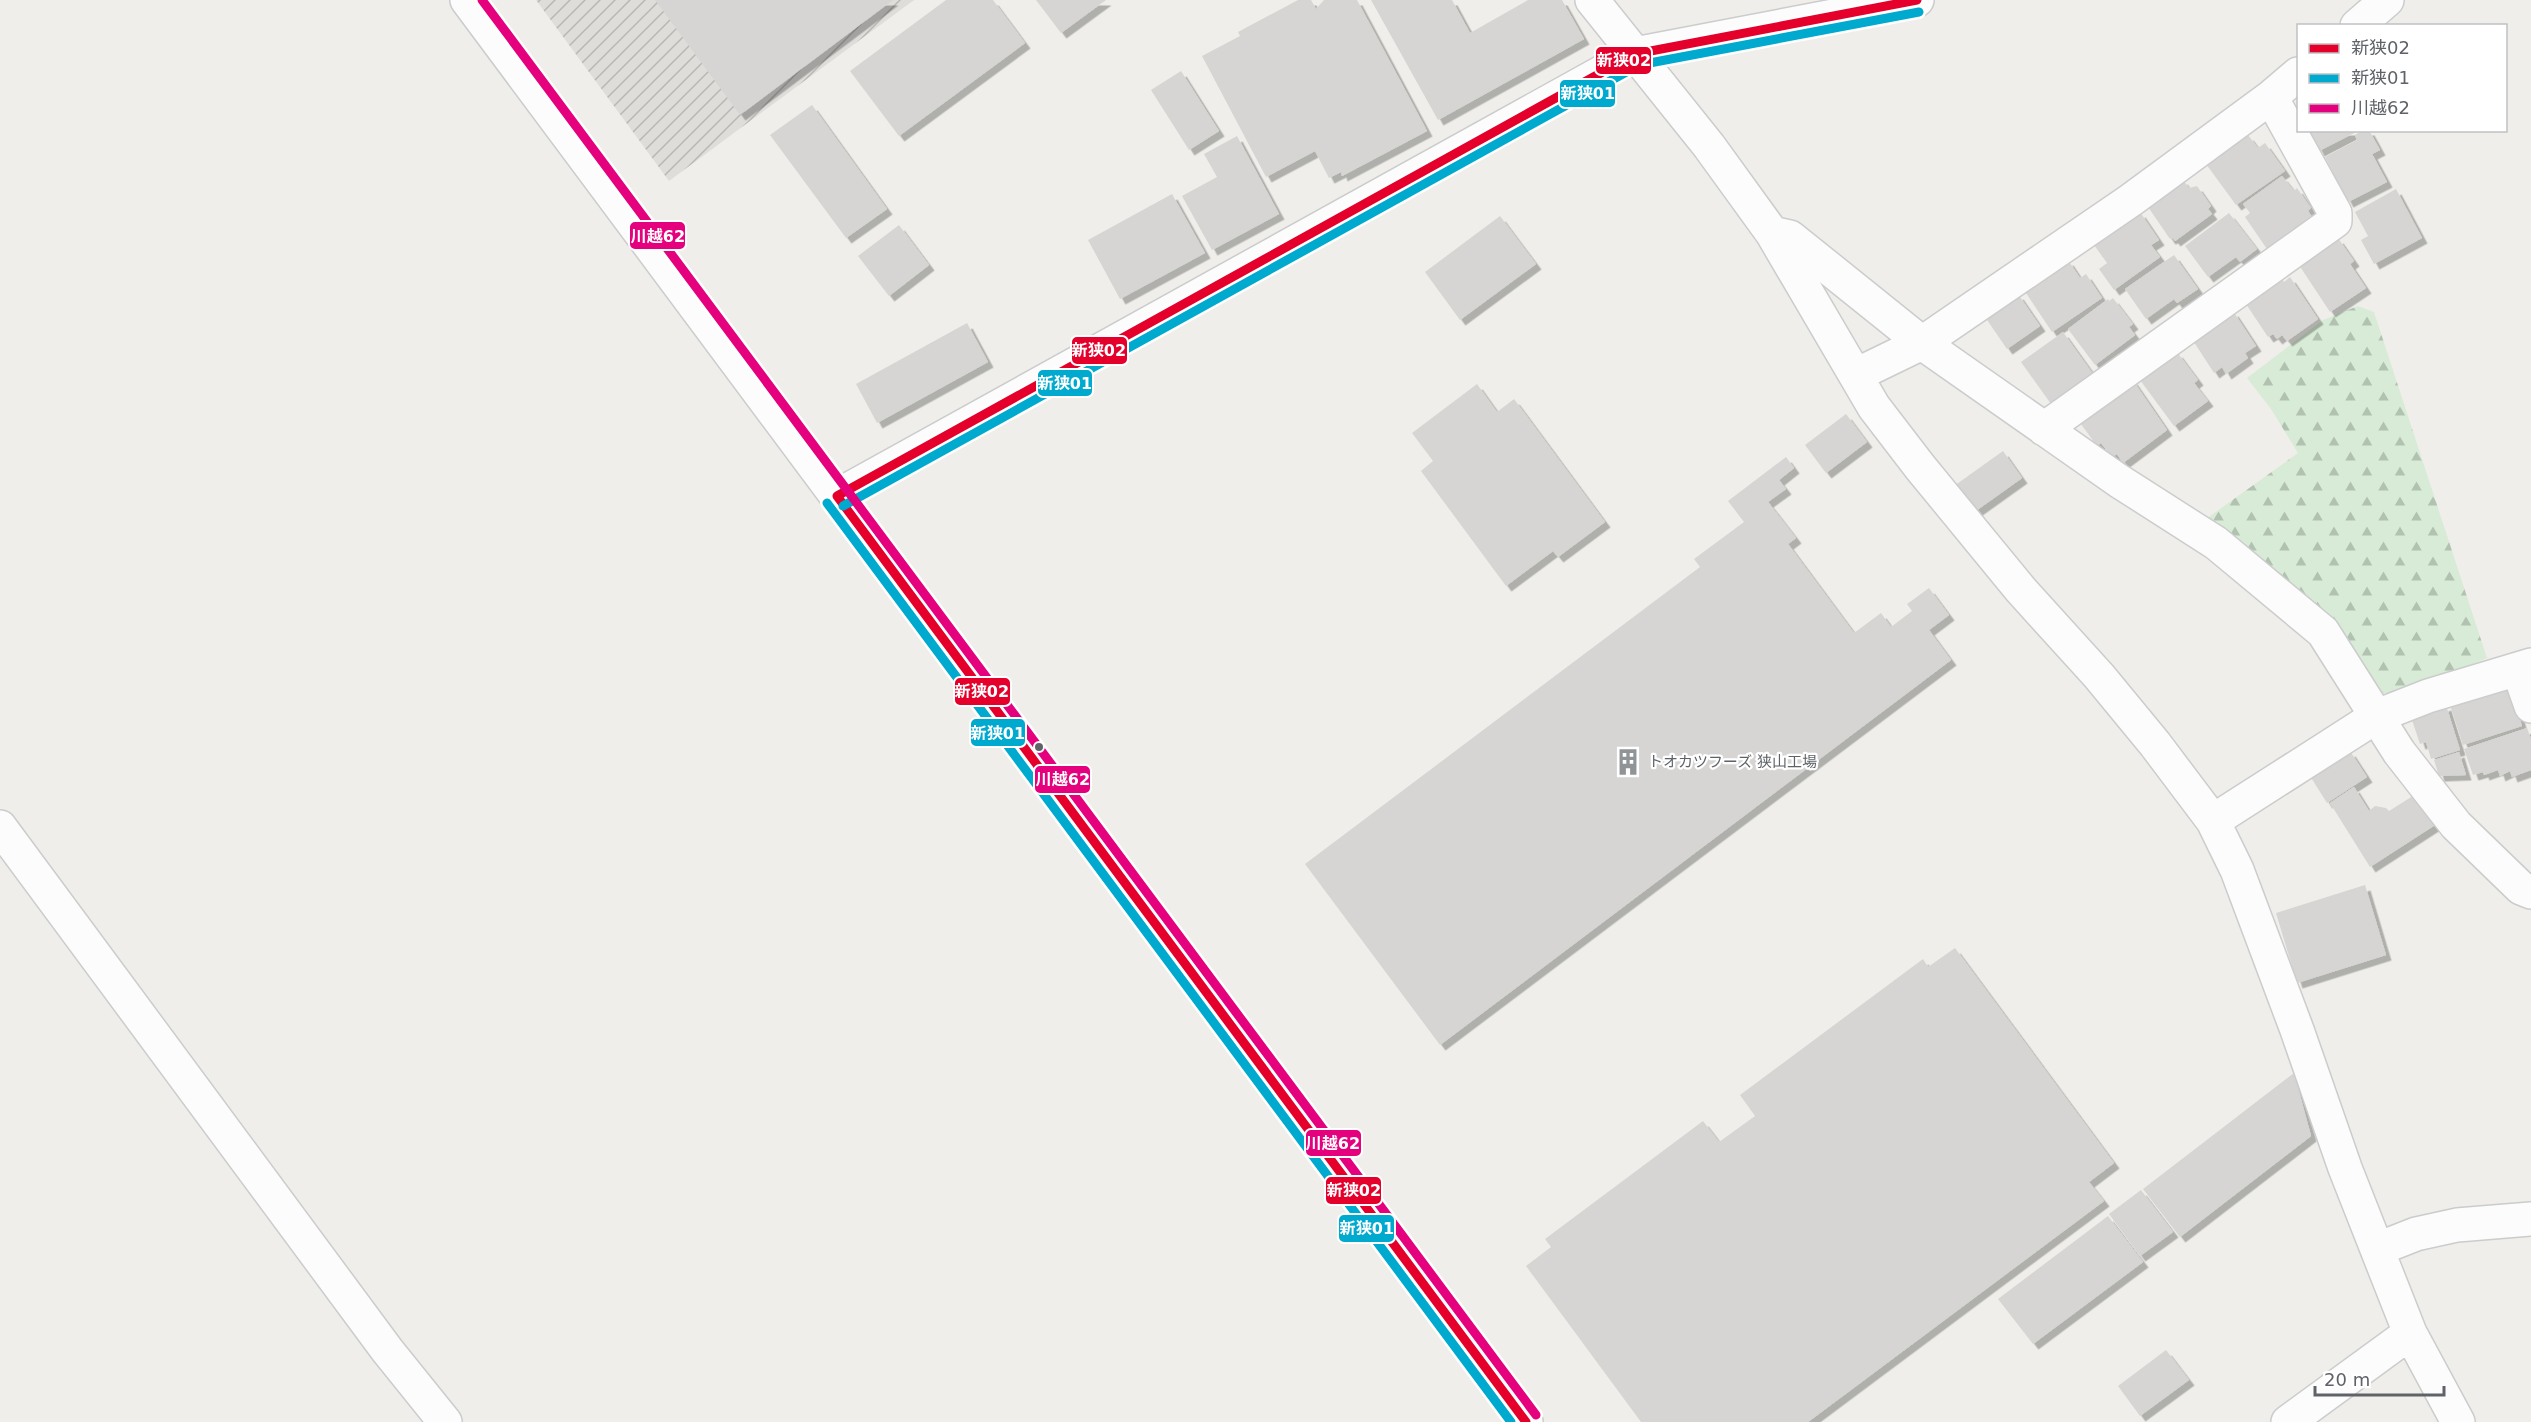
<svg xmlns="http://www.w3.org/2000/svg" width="2531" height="1422" font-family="'DejaVu Sans','Noto Sans JP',sans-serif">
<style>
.industrial{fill:url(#industrial-furrows)}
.forest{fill:url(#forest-firs)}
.building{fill:#d6d5d3;filter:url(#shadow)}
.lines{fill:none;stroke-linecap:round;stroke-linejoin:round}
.minor-casing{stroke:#cbcccc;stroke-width:36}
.minor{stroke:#fdfcfc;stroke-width:33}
.bus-1-casing{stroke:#fff;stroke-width:14}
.bus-2-casing{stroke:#fff;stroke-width:14}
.bus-3-casing{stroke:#fff;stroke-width:14}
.bus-1{stroke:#e4002b;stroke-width:9}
.bus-2{stroke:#00a9ce;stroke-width:9}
.bus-3{stroke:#e5007d;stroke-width:9}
.bus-dot{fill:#5f6368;stroke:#fff;stroke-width:2}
.labels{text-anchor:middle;stroke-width:4.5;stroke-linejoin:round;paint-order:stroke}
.poi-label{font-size:15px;fill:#5f6368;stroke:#fff;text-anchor:start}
.line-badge{stroke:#fff;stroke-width:2}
.badge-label{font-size:16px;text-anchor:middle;font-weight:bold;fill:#fff}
</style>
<defs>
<pattern id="industrial-furrows" width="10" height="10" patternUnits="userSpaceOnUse" patternTransform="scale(1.5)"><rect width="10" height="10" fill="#dfddda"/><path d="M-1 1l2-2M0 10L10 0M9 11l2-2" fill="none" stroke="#b8b7b5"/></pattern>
<pattern id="forest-firs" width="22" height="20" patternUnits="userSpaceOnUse" patternTransform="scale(1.5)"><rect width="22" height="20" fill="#d8ebd6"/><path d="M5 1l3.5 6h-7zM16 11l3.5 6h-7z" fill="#b2c2b1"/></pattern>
<filter id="shadow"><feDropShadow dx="5.5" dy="5.5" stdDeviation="0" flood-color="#0004"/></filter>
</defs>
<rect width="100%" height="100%" fill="#efeeea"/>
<!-- industrial -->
<path class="industrial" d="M536 0H914L669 181Z"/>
<!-- forest -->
<path class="forest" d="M2358 306 2374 312 2487 658 2396 696 2382 692 2331 623 2206 519 2298 453 2271 409 2247 378 2323 320Z"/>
<!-- building -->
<path class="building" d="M655 0H893L740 115Z
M946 0H993L1025 43 899 136 850 71Z
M1036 0H1106L1061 33Z
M1298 0H1311L1316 9 1324 0H1357L1427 131 1342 176 1341 172 1329 178 1315 151 1266 177 1202 56 1240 36 1238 32Z
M1371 0H1452L1470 33 1528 0H1562L1584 39 1438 120Z
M1181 71 1219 131 1189 150 1151 90Z
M812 105 887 209 846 238 770 135Z
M2309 130H2360L2319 151Z
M2363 130H2369L2380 150 2372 154 2387 182 2348 202 2325 157 2357 140 2355 135Z
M2248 135 2258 148 2265 143 2285 171 2236 205 2206 164Z
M1237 136 1279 214 1212 250 1182 196 1217 177 1204 154Z
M2282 176 2294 191 2297 188 2311 208 2308 211 2312 217 2267 249 2245 217 2250 213 2243 204Z
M2182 179 2189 188 2197 186 2211 206 2208 209 2212 214 2175 241 2173 238 2170 239 2146 204Z
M2396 189 2422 238 2374 264 2361 240 2368 236 2355 212Z
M1172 194 1205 253 1120 299 1088 240Z
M2140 212 2159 240 2151 245 2160 257 2114 290 2099 269 2107 263 2094 245Z
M2229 213 2257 249 2240 262 2236 257 2208 277 2185 246Z
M1500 216 1536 264 1460 320 1425 272Z
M899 225 929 265 889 296 858 256Z
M2338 238 2354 261 2350 264 2366 288 2330 312 2299 265Z
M2174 255 2198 289 2177 303 2174 299 2146 319 2125 289Z
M2068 260 2080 278 2086 274 2102 298 2052 332 2024 290Z
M2281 277 2284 282 2290 277 2318 319 2287 341 2282 335 2277 339 2273 334 2268 337 2244 301Z
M2018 294 2040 326 2007 349 1985 317Z
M2113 298 2133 324 2129 327 2135 335 2095 365 2068 329 2108 299 2109 301Z
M2233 311 2256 346 2245 353 2248 358 2226 374 2222 367 2214 373 2192 339Z
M967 323 988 362 877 423 856 384Z
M2063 332 2093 374 2051 404 2021 362Z
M2177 352 2198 380 2194 383 2208 401 2174 426 2140 380Z
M2132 379 2167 430 2123 463 2117 454 2112 457 2101 443 2097 446 2078 420Z
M1477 384 1497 412 1514 399 1605 522 1558 557 1553 551 1506 586 1421 471 1433 461 1412 433Z
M1846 414 1867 442 1826 473 1805 445Z
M2003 451 2022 478 1973 513 1954 486Z
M1786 457 1794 468 1779 480 1786 489 1768 502 1796 538 1788 544 1854 633 1881 613 1891 627 1912 611 1907 604 1929 588 1949 615 1929 630 1951 660 1440 1045 1305 864 1700 567 1694 559 1744 522 1728 501Z
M2510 687 2522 726 2463 745 2448 699Z
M2446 705 2460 750 2431 759 2426 742 2420 744 2411 717Z
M2527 728 2531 739V770L2512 777 2510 771 2500 776 2498 770 2484 775 2483 772 2473 775 2464 749Z
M2350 751 2367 777 2327 803 2310 776Z
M2459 752 2466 775 2439 776 2434 760Z
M2354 787 2369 811 2375 806 2386 808 2389 811 2416 794 2435 825 2370 867 2330 803Z
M2365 885 2386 955 2297 983 2276 913Z
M1955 948 2114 1163 2089 1182 2104 1201 1808 1422H1641L1526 1266 1551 1247 1545 1239 1703 1121 1719 1142 1755 1116 1740 1095 1923 959 1928 967Z
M2294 1073 2311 1136 2180 1237 2143 1189Z
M2141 1190 2173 1232 2140 1256 2109 1214Z
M2108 1216 2143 1262 2033 1344 1998 1299Z
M2166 1350 2189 1380 2140 1416 2118 1386Z"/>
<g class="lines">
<defs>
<path id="minor" d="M467 0 1526 1422
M1592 0 1709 146 1772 233 1874 407 1920 467 2021 590 2099 676 2155 744 2213 821 2237 870 2297 1030 2345 1168 2410 1333 2458 1422
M2357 26 2387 0
M1772 233 1790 237 1922 343 2119 481 2216 543 2323 632 2399 752 2456 825 2521 888 2531 892
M1856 375 1922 343 2131 200 2271 97 2298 74
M2044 429 2335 221V213L2271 97
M837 496 1635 54 1917 0
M2518 669 2531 706
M2213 821 2377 716 2428 696 2531 665
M0 827 387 1350 445 1422
M2378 1249 2416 1234 2457 1225 2531 1219
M2288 1422 2410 1333"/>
</defs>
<!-- minor casing -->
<use href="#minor" class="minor-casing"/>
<!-- minor -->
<use href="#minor" class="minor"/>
<defs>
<path id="bus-1" d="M837 496 1635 54 1917 0
M837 496 1526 1422"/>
<path id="bus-2" d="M827 503 1511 1422
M843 506 1639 65 1919 12"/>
<path id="bus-3" d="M482 0 1536 1415"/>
</defs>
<!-- bus-1 casing -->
<use href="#bus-1" class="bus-1-casing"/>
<!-- bus-2 casing -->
<use href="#bus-2" class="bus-2-casing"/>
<!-- bus-3 casing -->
<use href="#bus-3" class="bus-3-casing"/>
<!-- bus-1 -->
<use href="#bus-1" class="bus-1"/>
<!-- bus-2 -->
<use href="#bus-2" class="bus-2"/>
<!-- bus-3 -->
<use href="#bus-3" class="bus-3"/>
</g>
<!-- icons -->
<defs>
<symbol id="building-bare" viewBox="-9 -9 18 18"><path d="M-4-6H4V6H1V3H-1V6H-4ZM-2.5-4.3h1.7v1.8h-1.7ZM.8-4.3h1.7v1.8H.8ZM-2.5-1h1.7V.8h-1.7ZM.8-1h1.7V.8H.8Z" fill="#919496" stroke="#fff" stroke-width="2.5" paint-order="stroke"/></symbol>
</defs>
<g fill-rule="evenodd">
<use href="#building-bare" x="1609" y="743" width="38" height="38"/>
</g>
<!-- markers -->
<circle class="bus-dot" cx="1039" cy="747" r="5"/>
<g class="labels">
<!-- poi labels -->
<g class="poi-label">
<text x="1648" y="767">トオカツフーズ 狭山工場</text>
</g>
</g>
<g class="line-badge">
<rect x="1595" y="46" width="57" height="29" rx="6" fill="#e4002b"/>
<rect x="1559" y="79" width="57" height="29" rx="6" fill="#00a9ce"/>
<rect x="629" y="221" width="57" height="29" rx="6" fill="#e5007d"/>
<rect x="1071" y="336" width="57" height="29" rx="6" fill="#e4002b"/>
<rect x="1037" y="369" width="56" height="28" rx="6" fill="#00a9ce"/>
<rect x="954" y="677" width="57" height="29" rx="6" fill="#e4002b"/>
<rect x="970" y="718" width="56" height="29" rx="6" fill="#00a9ce"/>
<rect x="1034" y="765" width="57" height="29" rx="6" fill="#e5007d"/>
<rect x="1305" y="1129" width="57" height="28" rx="6" fill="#e5007d"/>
<rect x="1325" y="1176" width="57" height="29" rx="6" fill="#e4002b"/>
<rect x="1338" y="1214" width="57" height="29" rx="6" fill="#00a9ce"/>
</g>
<g class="badge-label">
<text x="1624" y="66">新狭02</text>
<text x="1588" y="99">新狭01</text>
<text x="658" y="242">川越62</text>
<text x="1099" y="356">新狭02</text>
<text x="1065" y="389">新狭01</text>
<text x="982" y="697">新狭02</text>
<text x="998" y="739">新狭01</text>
<text x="1063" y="785">川越62</text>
<text x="1333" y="1149">川越62</text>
<text x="1354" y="1196">新狭02</text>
<text x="1367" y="1234">新狭01</text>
</g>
<!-- legend -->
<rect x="2297" y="24" width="210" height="108" fill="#ffffff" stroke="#bfc1c3" stroke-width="1.5"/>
<rect x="2309" y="44" width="30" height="9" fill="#e4002b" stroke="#bfc1c3" stroke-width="1.5"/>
<text x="2351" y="54" font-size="18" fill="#5f6368">新狭02</text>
<rect x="2309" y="74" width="30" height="9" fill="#00a9ce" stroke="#bfc1c3" stroke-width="1.5"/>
<text x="2351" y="84" font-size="18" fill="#5f6368">新狭01</text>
<rect x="2309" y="104" width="30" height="9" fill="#e5007d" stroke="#bfc1c3" stroke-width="1.5"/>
<text x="2351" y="114" font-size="18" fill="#5f6368">川越62</text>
<!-- scale -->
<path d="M2315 1386v9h129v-9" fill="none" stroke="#5f6368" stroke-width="3"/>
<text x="2324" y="1386" font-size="18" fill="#5f6368" stroke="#ffffff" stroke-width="4.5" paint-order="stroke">20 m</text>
</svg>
